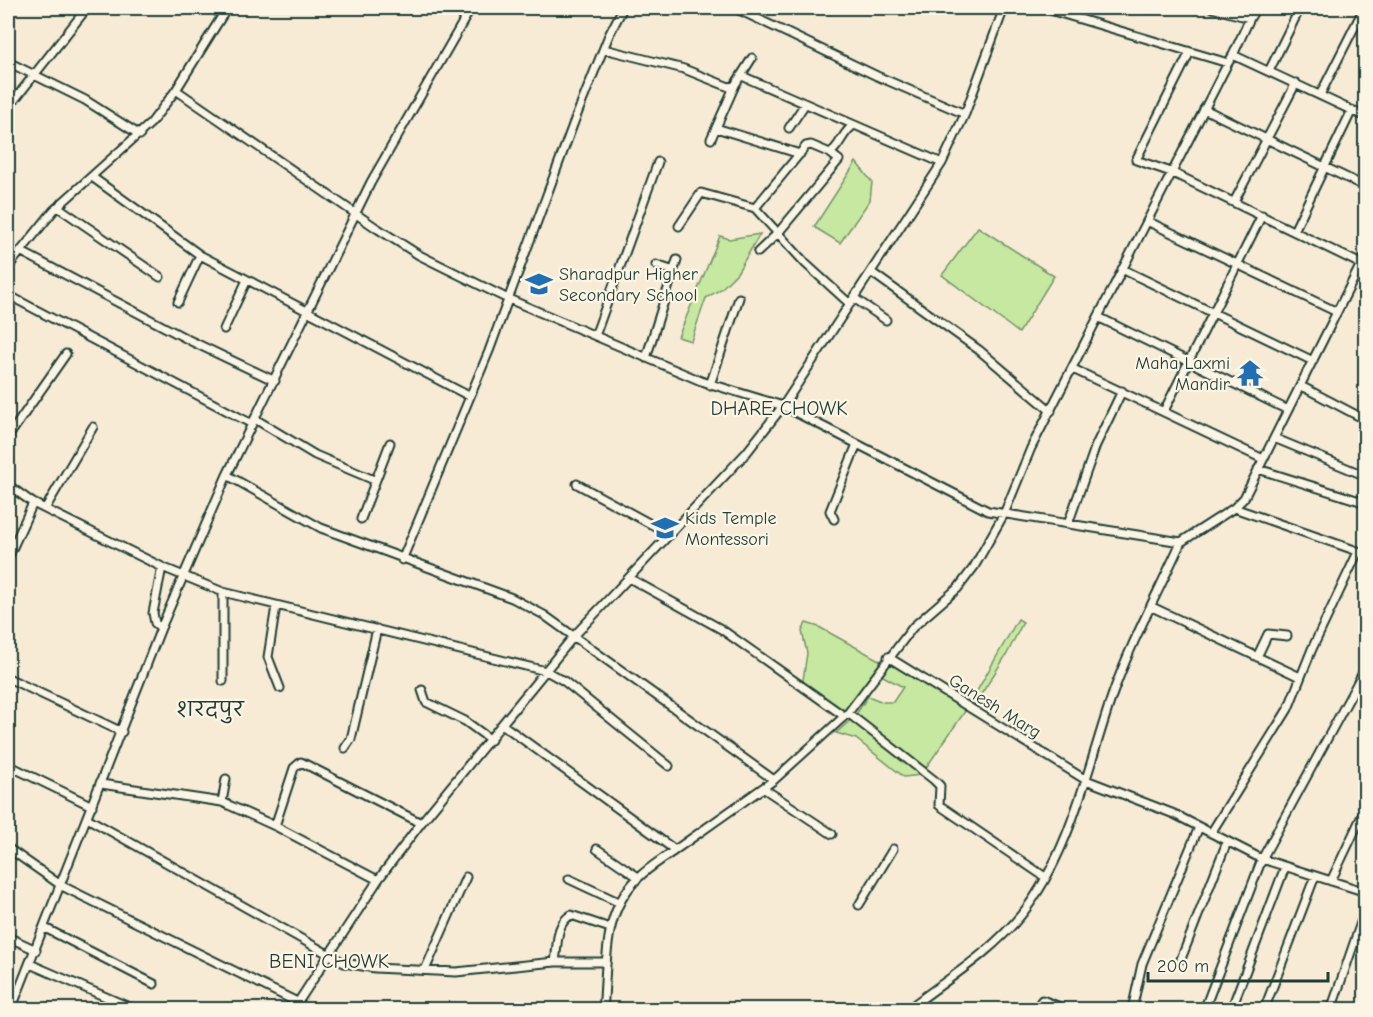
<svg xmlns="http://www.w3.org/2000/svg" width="1373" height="1017" font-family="'Comic Neue','Playpen Sans Deva',sans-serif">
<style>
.green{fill:#c7e8a0;stroke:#73926a;stroke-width:1.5}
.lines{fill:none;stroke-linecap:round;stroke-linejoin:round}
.minor-casing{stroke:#1f3d34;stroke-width:11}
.minor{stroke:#fcf5e5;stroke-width:7}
.labels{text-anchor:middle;stroke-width:4.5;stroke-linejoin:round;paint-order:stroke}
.poi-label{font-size:18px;fill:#1f3d34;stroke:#fcf5e5;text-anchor:start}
.street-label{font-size:18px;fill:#1f3d34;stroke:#fcf5e5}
.neighbourhood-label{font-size:20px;fill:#1f3d34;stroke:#fcf5e5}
</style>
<rect width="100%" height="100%" fill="#f8ebd6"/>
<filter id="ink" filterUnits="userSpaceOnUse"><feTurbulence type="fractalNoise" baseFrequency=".0167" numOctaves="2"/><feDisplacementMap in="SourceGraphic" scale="12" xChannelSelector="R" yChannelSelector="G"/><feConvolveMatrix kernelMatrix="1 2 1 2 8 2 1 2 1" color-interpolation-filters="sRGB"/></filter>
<g filter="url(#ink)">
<!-- green -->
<path class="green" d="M856 162 872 182 870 200 840 243 814 227Z
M978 227 1054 276 1019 333 942 275Z
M760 234 737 273 721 289 706 298 691 341 678 337 720 236 729 239Z
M1018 619 1023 622 1007 654 973 707 969 705Z
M806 623 819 627 881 661 850 712 842 719 802 687 807 653 802 631Z
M889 663H893L966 710 921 775 904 777 856 739 836 733 855 716 868 696 883 702H893L903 687 881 675Z"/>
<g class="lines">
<defs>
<path id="minor" d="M211 8 223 15
M735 8 877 76 965 114
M1043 8 1228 63 1233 55 1366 117
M1212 8 1250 18 1233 55
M1250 18 1256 8
M604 49 684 69 729 87 735 85 752 58
M1190 52 1136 160 1171 172 1361 264
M8 62 85 100 140 135
M1269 71 1300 8
M742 76 942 163
M176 90 375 227 419 255 504 297 701 381 783 406 988 511 1181 542 1234 508 1244 498 1366 254
M1320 95 1364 8
M8 108 87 8
M1204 109 1366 187
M716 128 800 154
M789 128 805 104
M711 139 735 85
M92 177 200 255 469 396
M1234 202 1296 83
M58 207 160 277
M1147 221 1337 312
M679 226 701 193 755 208
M1294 231 1352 110
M20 251 191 341 275 381
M758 252 778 233 839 160 830 153
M656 265 674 271
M8 267 54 210 151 123 176 90 227 8
M1122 269 1313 361
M871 272 979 350 1051 411
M8 295 252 424
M854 298 886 320
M178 302 200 255
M850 304 806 264 755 208 806 146 811 145 830 153C841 146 842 132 854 125
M1098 317 1288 410
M224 329 247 280
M595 336 658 162
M646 358 677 260
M1073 369 1263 459
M710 385 739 298
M1301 386 1366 420
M1164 411 1262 215
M255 419 315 455 374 480
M8 437 66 354
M1274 438 1366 476
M1258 469 1366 503
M227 475 321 528 512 598 544 615 774 780
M577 484 669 534
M8 485 33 503 162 567 223 592 546 671 564 681 669 766
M1234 508 1366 554
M45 509 93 427
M361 519 390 443
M834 519 830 511 857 444
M1068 524 1096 445 1122 391
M8 558 33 503
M402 560 489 351 574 122 609 35 623 8
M629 578 721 629 844 716
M223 592V681
M276 606 268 657 280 688
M1152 607 1300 677
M161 628 155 623 153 613 162 567
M888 657 1086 780 1174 814 1262 859 1366 892
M1257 657 1268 634 1287 636
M8 678 122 732
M422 690 426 702 465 721 491 740
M848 713 934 780 940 786 939 805 1045 877
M503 725 675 850C663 859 649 867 638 878 601 914 608 963 603 1010
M345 748 351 739 377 629
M8 765 92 806
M101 784 222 802 275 826 378 880
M763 788 832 834
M222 802 226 779
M87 818 344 963 375 968 456 972 555 962H605
M275 826 294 768 301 762 421 823
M1211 833 1288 709 1312 649 1358 552
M8 848 62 886 297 1002
M597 849 638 877
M675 850 774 780 848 713 913 627 958 588 974 567 1004 514 1031 448 1228 63
M569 879 618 902
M1331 881 1366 807
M859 905 893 849
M45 928 154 984
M8 937 36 950
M1181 959 1227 842
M555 962C558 945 555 924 571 915L610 928
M30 964 136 1010
M425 970 466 877
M11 1010 161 628 227 475 371 182 471 8
M293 1010 378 880 421 823 574 636 747 452 783 406 942 163 965 114 1004 8
M907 1010C947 979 990 954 1022 914 1070 854 1088 767 1112 696 1130 644 1158 593 1181 542
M1035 1010 1042 1000 1068 1010
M1132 1010 1142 964 1199 827
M1204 1010 1262 859 1366 667
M1231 1010 1285 867
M1264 1010 1315 876
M1331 1010 1366 908"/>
</defs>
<!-- minor casing -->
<use href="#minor" class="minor-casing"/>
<!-- minor -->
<use href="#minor" class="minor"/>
</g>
</g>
<!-- icons -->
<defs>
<symbol id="school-bare" viewBox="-9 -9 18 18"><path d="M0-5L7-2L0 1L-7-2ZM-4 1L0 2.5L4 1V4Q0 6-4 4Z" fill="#1f6fb2" stroke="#fcf5e5" stroke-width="2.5" paint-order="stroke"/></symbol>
<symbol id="temple-bare" viewBox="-9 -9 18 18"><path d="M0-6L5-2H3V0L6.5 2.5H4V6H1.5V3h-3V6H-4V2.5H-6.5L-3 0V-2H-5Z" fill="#1f6fb2" stroke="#fcf5e5" stroke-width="2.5" paint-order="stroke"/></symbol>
</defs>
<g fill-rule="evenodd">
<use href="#school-bare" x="520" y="265" width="38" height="38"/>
<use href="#temple-bare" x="1231" y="354" width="38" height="38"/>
<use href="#school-bare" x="646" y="509" width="38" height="38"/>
</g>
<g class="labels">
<!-- poi labels -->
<g class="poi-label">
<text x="559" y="280">Sharadpur Higher<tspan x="559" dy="21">Secondary School</tspan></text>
<text x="1230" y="369" text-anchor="end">Maha Laxmi<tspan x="1230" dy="21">Mandir</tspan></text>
<text x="685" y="524">Kids Temple<tspan x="685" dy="21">Montessori</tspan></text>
</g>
<!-- street labels -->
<g class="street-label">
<text transform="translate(995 706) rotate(32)" y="6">Ganesh Marg</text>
</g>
<!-- neighbourhood labels -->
<g class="neighbourhood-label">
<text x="779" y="415">DHARE CHOWK</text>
<text x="210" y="716">शरदपुर</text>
<text x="329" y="968">BENI CHOWK</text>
</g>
</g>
<!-- margin -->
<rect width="1373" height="1017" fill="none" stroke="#fcf5e5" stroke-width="30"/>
<rect x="15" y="15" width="1343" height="987" fill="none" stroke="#1f3d34" stroke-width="2" filter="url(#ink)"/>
<!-- scale -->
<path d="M1148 972v9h180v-9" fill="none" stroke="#1f3d34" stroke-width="3"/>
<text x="1157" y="972" font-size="18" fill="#1f3d34" stroke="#fcf5e5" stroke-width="4.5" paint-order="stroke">200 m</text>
</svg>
